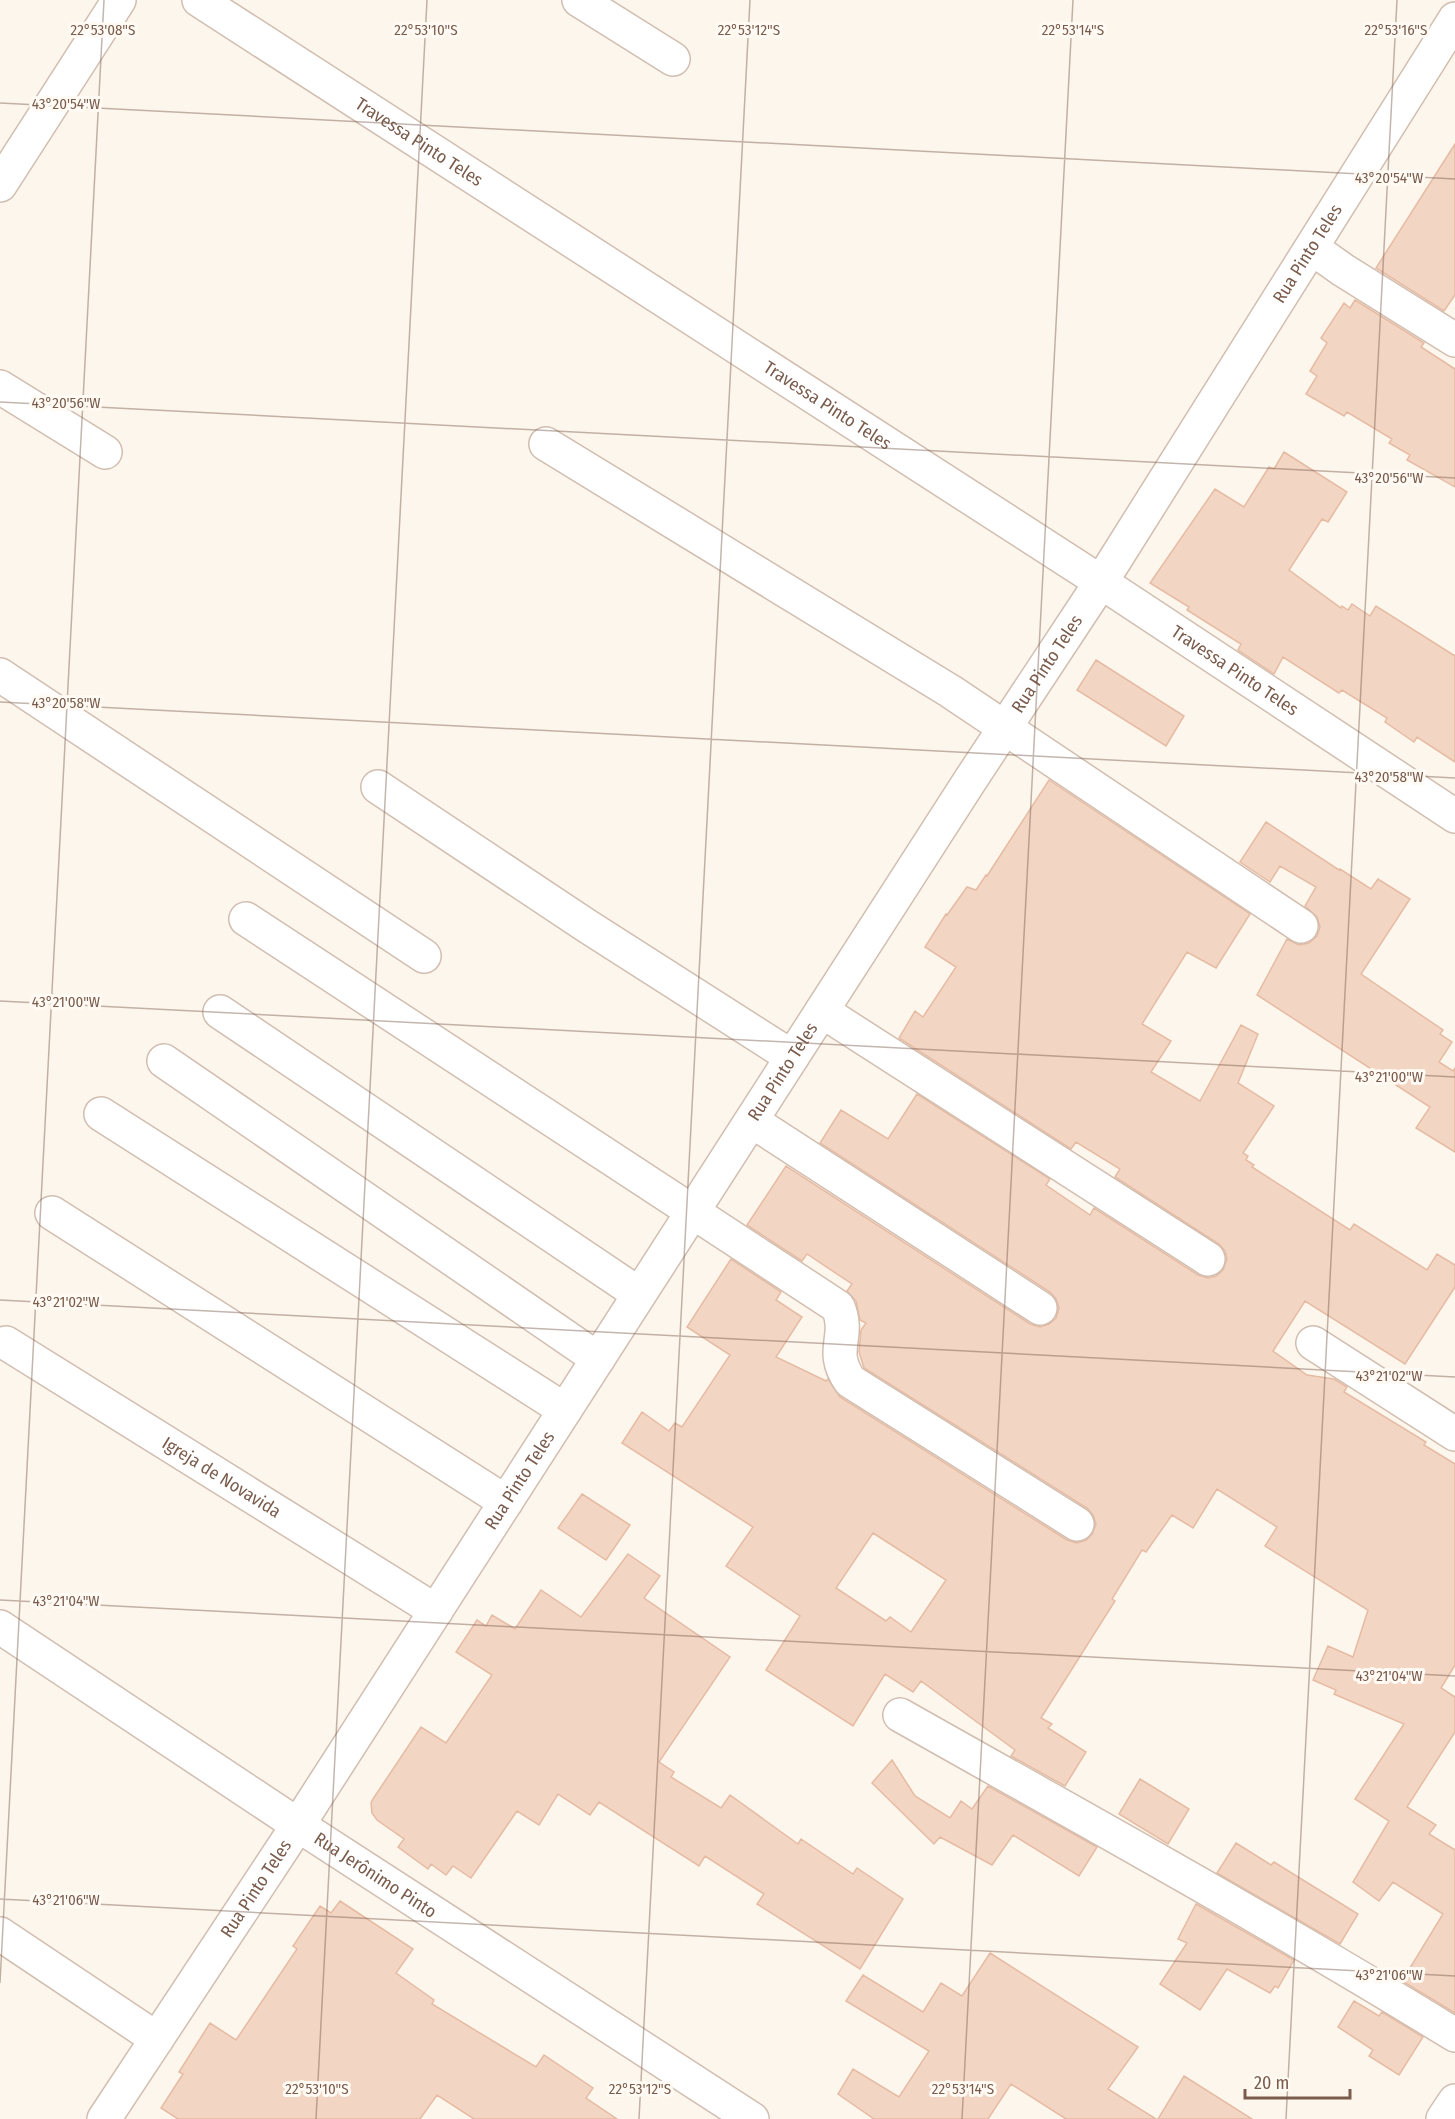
<svg xmlns="http://www.w3.org/2000/svg" width="1455" height="2119" font-family="'Fira Sans Condensed',sans-serif">
<style>
.building{fill:#f3d5c3;stroke:#e6bba3;stroke-width:1.5;fill-rule:evenodd}
.lines{fill:none;stroke-linecap:round;stroke-linejoin:round}
.minor-casing{stroke:#d1beb0;stroke-width:36}
.minor{stroke:#fff;stroke-width:33}
.ticks{fill:none;stroke:#7a5c4d;stroke-width:1.5;stroke-opacity:0.45}
.labels{text-anchor:middle;stroke-width:6;stroke-linejoin:round;paint-order:stroke}
.street-label{font-size:18px;fill:#7a5c4d;stroke:#fffaf3}
.ticks-label{font-size:15px;text-anchor:middle;fill:#7a5c4d;stroke:#fffaf3;stroke-width:6;stroke-linejoin:round;paint-order:stroke}
</style>
<rect width="100%" height="100%" fill="#fdf6ec"/>
<!-- building -->
<path class="building" d="M1455 144V295L1444 311 1376 268Z
M1355 300 1424 343 1421 347 1455 369V487L1407 460 1410 455 1389 443 1392 439 1347 412 1344 416 1306 394 1317 376 1310 371 1327 343 1321 338 1344 303 1350 308Z
M1284 452 1347 492 1328 522 1322 519 1289 570 1341 608 1342 606 1348 610 1352 604 1370 616 1376 606 1455 656V762L1417 737 1414 742 1385 722 1387 718 1342 690 1339 693 1283 657 1274 674 1238 650 1241 644 1187 610 1189 607 1150 583 1215 489 1244 507 1269 467 1274 469Z
M1096 660 1184 716 1166 746 1077 690Z
M1049 780 1250 914 1216 968 1187 952 1142 1024 1171 1041 1151 1072 1200 1101 1241 1025 1258 1034 1238 1083 1274 1106 1243 1153 1248 1156 1246 1160 1254 1165 1252 1167 1350 1230 1354 1224 1427 1270 1437 1254 1455 1265V1287L1405 1364 1305 1301 1273 1351 1307 1375 1334 1379 1347 1387 1344 1392 1426 1442 1424 1445 1455 1464V1665L1441 1688 1455 1697V1732L1407 1807 1436 1825 1429 1834 1455 1850V2013L1402 1981 1443 1914 1393 1882 1379 1901 1353 1882 1389 1821 1355 1799 1404 1724 1334 1694 1336 1690 1313 1680 1328 1646 1353 1657 1368 1610 1265 1546 1277 1527 1217 1489 1193 1528 1172 1515 1146 1552 1142 1550 1112 1599 1115 1601 1041 1718 1052 1724 1048 1728 1086 1752 1065 1786 1011 1756 1015 1750 921 1681 913 1692 885 1674 853 1726 766 1670 800 1616 726 1566 753 1527 622 1443 642 1412 669 1431 675 1423 682 1427 730 1355 687 1327 731 1259 781 1292 776 1300 802 1317 776 1357 826 1381 828 1379 840 1397 1067 1540 1077 1543 1086 1540 1092 1534 1096 1524 1093 1515 1087 1508 864 1368 859 1352 861 1330 866 1323 860 1320 856 1301 847 1291 852 1284 807 1254 802 1261 747 1225 786 1166 1030 1324 1040 1327 1049 1324 1056 1318 1059 1308 1056 1299 1050 1292 820 1143 841 1110 888 1139 917 1094 1050 1179 1046 1185 1090 1215 1094 1208 1198 1275 1208 1278 1216 1276 1223 1270 1227 1259 1225 1251 1219 1244 1115 1177 1120 1169 1076 1142 1071 1149 899 1038 915 1011 923 1017 956 967 925 947 946 914 947 915 967 887 976 890 986 875 987 876ZM873 1533 946 1580 911 1632 890 1617 886 1621 836 1588Z
M1266 822 1339 870 1340 869 1371 889 1378 879 1410 899 1361 974 1443 1030 1440 1034 1452 1042 1439 1062 1453 1071 1455 1068V1152L1416 1128 1430 1107 1257 995 1287 939 1299 945 1309 943 1317 936 1320 927 1317 917 1305 906 1316 887 1280 866 1270 882 1240 862Z
M582 1494 630 1525 606 1560 558 1528Z
M628 1554 660 1576 644 1598 730 1657 659 1762 674 1772 671 1777 721 1808 730 1795 798 1844 801 1839 853 1874 857 1868 903 1899 860 1969 757 1904 764 1894 705 1856 699 1866 599 1802 590 1815 558 1794 539 1825 517 1811 471 1878 453 1866 446 1875 431 1864 428 1869 398 1847 404 1839 377 1820 372 1813 371 1803 373 1799 421 1727 446 1743 492 1675 456 1652 477 1620 486 1626 492 1615 515 1629 541 1590 581 1617Z
M892 1760 915 1796 950 1818 961 1801 972 1809 988 1786 1097 1847 1079 1876 1013 1835 992 1865 940 1837 934 1844 872 1783Z
M1140 1779 1189 1809 1168 1844 1119 1814Z
M1236 1843 1271 1865 1274 1862 1358 1914 1340 1944 1217 1873Z
M340 1901 413 1949 396 1973 434 2000 432 2004 536 2067 544 2055 593 2088 586 2098 617 2119H474L437 2095 420 2119H178L161 2108 183 2074 179 2072 210 2023 236 2040 297 1949 293 1946 320 1906 331 1913Z
M1196 1904 1294 1960 1278 1988 1275 1986 1270 1993 1227 1969 1200 2010 1160 1984 1187 1943 1178 1939Z
M990 1953 1138 2047 1108 2089 1156 2119H1066L1011 2084 988 2119H874L838 2094 853 2069 899 2097 929 2051 846 2001 863 1975 923 2012 941 1983 962 1996Z
M1354 2001 1379 2016 1382 2012 1423 2037 1399 2075 1369 2056 1373 2050 1338 2027Z
M1184 2076 1252 2119H1158Z"/>
<g class="lines">
<defs>
<g id="minor">
<path id="s1" d="M199 0 1101 582 1455 816"/>
<path d="M579 0 673 59"/>
<path d="M0 185 119 0"/>
<path d="M1312 248 1343 270 1455 340"/>
<path d="M0 387 105 452"/>
<path d="M546 444 950 691 1301 926"/>
<path d="M0 675 424 956"/>
<path d="M378 787 587 926 792 1057"/>
<path d="M246 919 838 1307C851 1338 828 1349 850 1381L1077 1524"/>
<path d="M822 1011 1208 1259"/>
<path d="M220 1012 639 1294"/>
<path d="M164 1061 598 1359"/>
<path d="M101 1114 565 1410"/>
<path d="M752 1121 1040 1308"/>
<path d="M52 1213 506 1502"/>
<path id="s2" d="M6 1343 436 1611"/>
<path d="M1313 1343 1455 1434"/>
<path id="s3" d="M0 1627 298 1825 752 2119"/>
<path d="M900 1715C1086 1820 1273 1923 1455 2035"/>
<path d="M0 1934 157 2039"/>
<path id="s4" d="M104 2119 298 1825 971 779 1101 582 1455 19"/>
<path d="M1443 2119 1455 2101"/>
</g>
</defs>
<!-- minor casing -->
<use href="#minor" class="minor-casing"/>
<!-- minor -->
<use href="#minor" class="minor"/>
</g>
<!-- ticks -->
<path class="ticks" d="M0 103 1455 179M0 402 1455 478M0 702 1455 778M0 1001 1455 1077M0 1300 1455 1377M0 1600 1455 1676M0 1899 1455 1976M0 1983 104 0M316 2119 427 0M639 2119 750 0M962 2119 1073 0M1286 2119 1397 0"/>
<g class="labels">
<!-- street labels -->
<g class="street-label">
<text dy="6" stroke="none"><textPath href="#s1" startOffset="262">Travessa Pinto Teles</textPath></text>
<text dy="6" stroke="none"><textPath href="#s4" startOffset="2220">Rua Pinto Teles</textPath></text>
<text dy="6" stroke="none"><textPath href="#s1" startOffset="748">Travessa Pinto Teles</textPath></text>
<text dy="6" stroke="none"><textPath href="#s4" startOffset="1734">Rua Pinto Teles</textPath></text>
<text dy="6" stroke="none"><textPath href="#s1" startOffset="1234">Travessa Pinto Teles</textPath></text>
<text dy="6" stroke="none"><textPath href="#s4" startOffset="1248">Rua Pinto Teles</textPath></text>
<text dy="6" stroke="none"><textPath href="#s2" startOffset="254">Igreja de Novavida</textPath></text>
<text dy="6" stroke="none"><textPath href="#s4" startOffset="762">Rua Pinto Teles</textPath></text>
<text dy="6" stroke="none"><textPath href="#s3" startOffset="450">Rua Jerônimo Pinto</textPath></text>
<text dy="6" stroke="none"><textPath href="#s4" startOffset="276">Rua Pinto Teles</textPath></text>
</g>
</g>
<g class="ticks-label">
<text x="1396" y="35">22°53'16"S</text>
<text x="103" y="35">22°53'08"S</text>
<text x="426" y="35">22°53'10"S</text>
<text x="749" y="35">22°53'12"S</text>
<text x="1073" y="35">22°53'14"S</text>
<text x="66" y="109">43°20'54"W</text>
<text x="1389" y="183">43°20'54"W</text>
<text x="66" y="408">43°20'56"W</text>
<text x="1389" y="483">43°20'56"W</text>
<text x="66" y="708">43°20'58"W</text>
<text x="1389" y="782">43°20'58"W</text>
<text x="66" y="1007">43°21'00"W</text>
<text x="1389" y="1082">43°21'00"W</text>
<text x="66" y="1307">43°21'02"W</text>
<text x="1389" y="1381">43°21'02"W</text>
<text x="66" y="1606">43°21'04"W</text>
<text x="1389" y="1681">43°21'04"W</text>
<text x="66" y="1905">43°21'06"W</text>
<text x="1389" y="1980">43°21'06"W</text>
<text x="317" y="2094">22°53'10"S</text>
<text x="640" y="2094">22°53'12"S</text>
<text x="963" y="2094">22°53'14"S</text>
</g>
<!-- scale -->
<path d="M1245 2089v9h105v-9" fill="none" stroke="#7a5c4d" stroke-width="3"/>
<text x="1254" y="2089" font-size="18" fill="#7a5c4d" stroke="#fffaf3" stroke-width="4.5" paint-order="stroke">20 m</text>
</svg>
